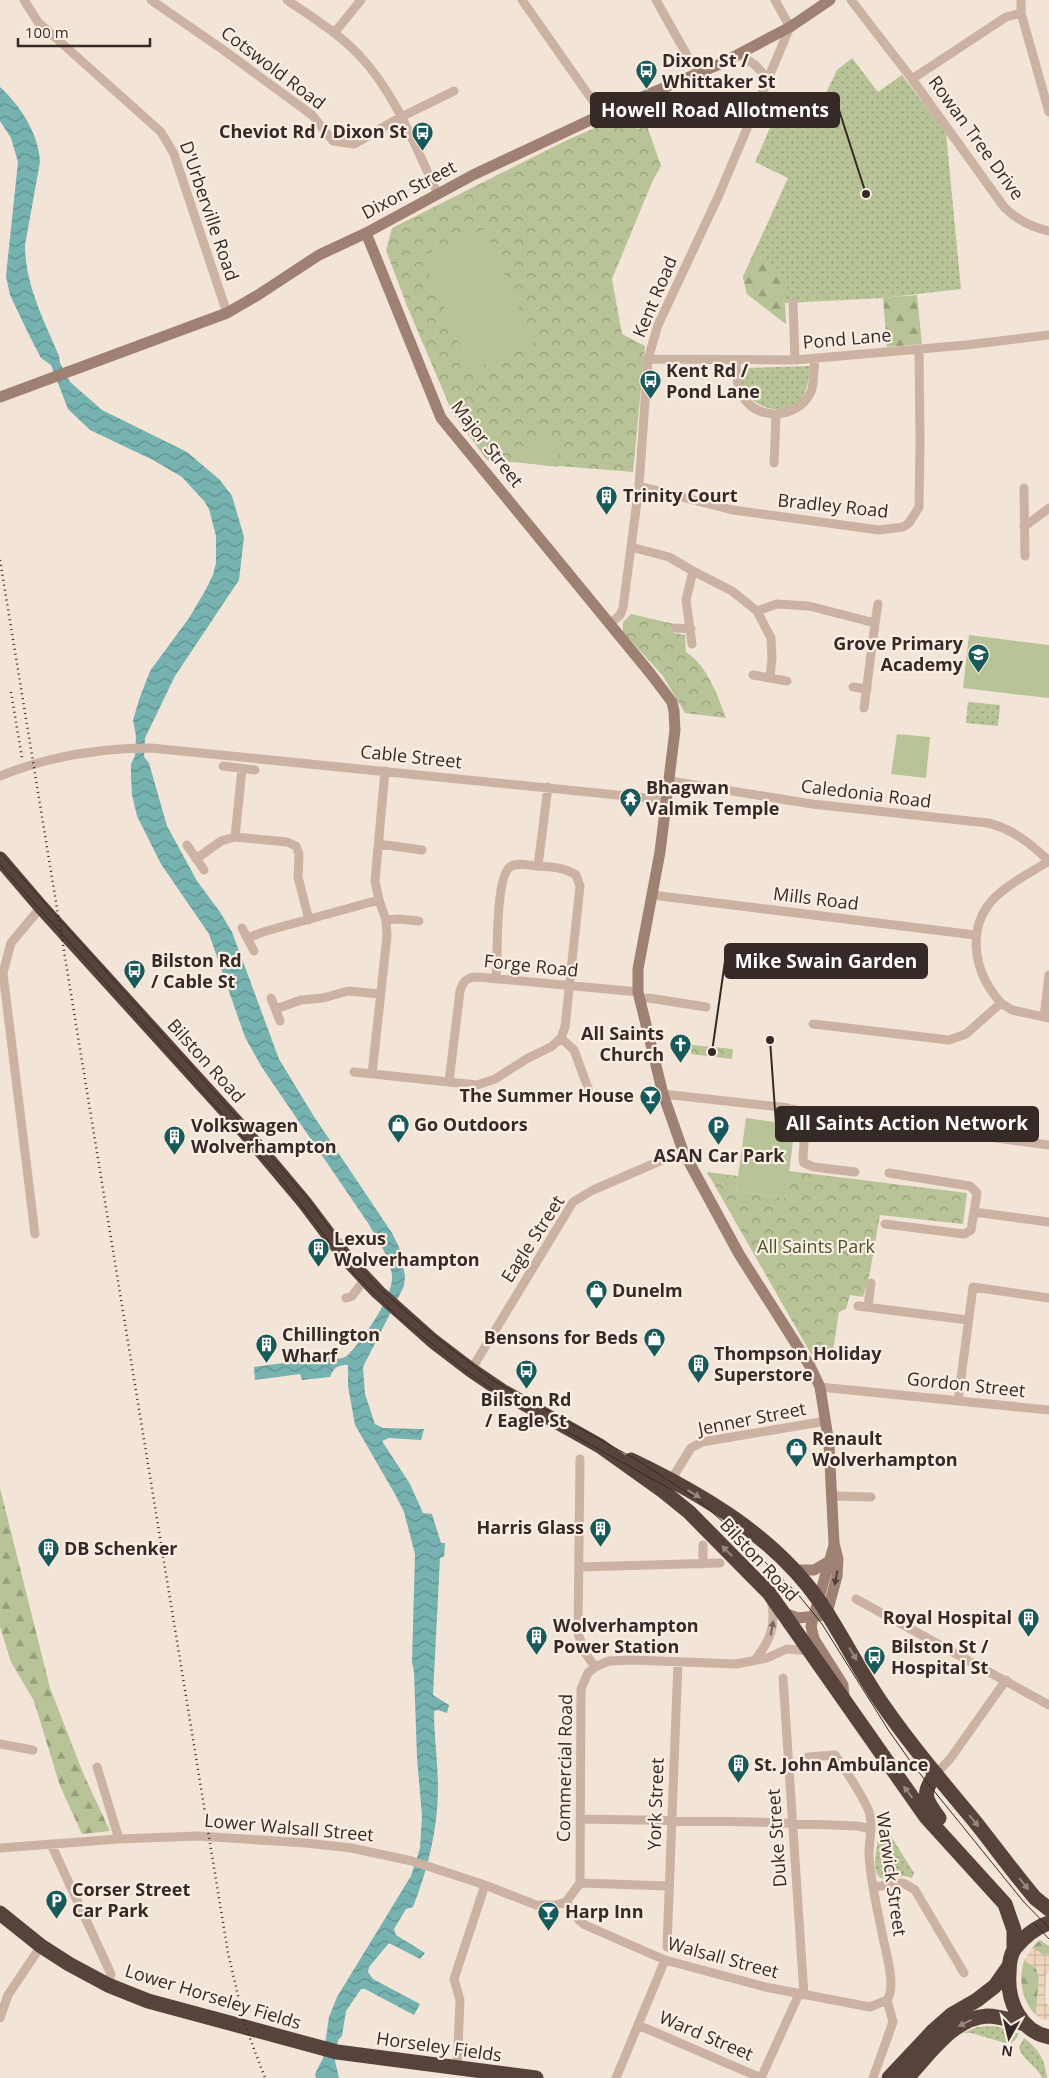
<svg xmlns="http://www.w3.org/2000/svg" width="1049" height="2078" font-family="'Open Sans',sans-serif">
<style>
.grass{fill:url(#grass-dots)}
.forest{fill:url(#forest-firs)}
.park{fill:url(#park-crowns)}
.pitch{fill:#b8c397}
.plaza{fill:url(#plaza-grid)}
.water{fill:url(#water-waves)}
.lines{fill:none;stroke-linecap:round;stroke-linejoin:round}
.street{stroke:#ccb2a3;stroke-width:9}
.secondary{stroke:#9f8174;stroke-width:11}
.highway{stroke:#58423c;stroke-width:15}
.tram{stroke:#362a26;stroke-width:1}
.rail{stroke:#362a26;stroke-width:2.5;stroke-dasharray:1 4;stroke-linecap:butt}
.oneway{fill:#99877f}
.oneway2{fill:#50403a}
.oneway3{fill:#7a675e}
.labels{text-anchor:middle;stroke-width:4.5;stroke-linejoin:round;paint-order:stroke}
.poi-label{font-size:18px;font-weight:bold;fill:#362a26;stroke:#faeee4;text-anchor:start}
.street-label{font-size:18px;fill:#362a26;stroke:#faeee4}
.park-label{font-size:18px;fill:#495628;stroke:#faeee4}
.leader{fill:none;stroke:#362a26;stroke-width:2}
.callout-dot{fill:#362a26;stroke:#faeee4;stroke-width:2}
.callout{fill:#362a26;stroke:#362a26;stroke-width:2}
.callout-label{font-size:19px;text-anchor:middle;font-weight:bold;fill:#fff}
</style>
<defs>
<pattern id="grass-dots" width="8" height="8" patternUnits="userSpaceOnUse" patternTransform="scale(1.25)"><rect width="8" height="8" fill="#b8c397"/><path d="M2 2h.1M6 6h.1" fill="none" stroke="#969f7b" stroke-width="1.8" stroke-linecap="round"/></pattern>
<pattern id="forest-firs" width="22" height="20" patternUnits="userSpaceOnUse" patternTransform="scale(1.25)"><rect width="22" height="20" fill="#b8c397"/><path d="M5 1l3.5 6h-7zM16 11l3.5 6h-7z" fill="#969f7b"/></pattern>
<pattern id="park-crowns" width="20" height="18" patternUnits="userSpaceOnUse" patternTransform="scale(1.25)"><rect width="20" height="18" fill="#b8c397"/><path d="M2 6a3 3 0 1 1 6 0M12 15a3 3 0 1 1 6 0" fill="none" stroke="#969f7b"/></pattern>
<pattern id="plaza-grid" width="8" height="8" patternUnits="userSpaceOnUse" patternTransform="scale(1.25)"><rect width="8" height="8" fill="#ecd4bd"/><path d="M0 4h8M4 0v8" fill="none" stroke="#cbb6a2"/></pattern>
<pattern id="water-waves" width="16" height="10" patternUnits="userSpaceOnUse" patternTransform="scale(1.25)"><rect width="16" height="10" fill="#75b2b0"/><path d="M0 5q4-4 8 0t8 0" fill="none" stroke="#61918f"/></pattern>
</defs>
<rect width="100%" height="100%" fill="#f3e4d8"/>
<!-- grass -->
<path class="grass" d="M852 58 878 92 902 75 946 133 961 289 883 298 785 303 786 324 747 294 743 277 788 178 755 162 779 107 812 122 837 70Z
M810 366C809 373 809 380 807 386 795 433 726 400 744 368Z
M968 702 1000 705 998 726 966 723Z
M879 1817 914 1873 912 1878C899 1873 895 1879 885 1879 869 1879 877 1849 878 1840 879 1832 878 1825 879 1817Z
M993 2026 1009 2029 1019 2034 1015 2040 1009 2044 971 2033H963L977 2027Z
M1024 2038C1039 2049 1045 2060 1047 2078H1042C1037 2066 1021 2059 1019 2047Z"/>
<!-- forest -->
<path class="forest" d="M754 252 788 280 784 303 786 324 747 294 743 277Z
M917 295 922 344 887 347 883 298Z
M0 1488 50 1688 83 1773 110 1831 82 1834 60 1786 34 1701 11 1662 0 1627Z
M1040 1940 1049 1946V1954H1042L1032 1948Z
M1024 1961C1032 1965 1037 1967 1039 1976L1036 2015C1022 2001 1018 1980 1024 1961Z"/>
<!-- park -->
<path class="park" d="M631 112 637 129 647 126 661 166 653 180 612 279 622 334 645 346 633 472 487 460 453 414 407 306 386 250 392 228 565 141Z
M631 614 674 624V633L685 635 686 652C706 664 718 696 726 718L685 713 663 676 623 632V622Z
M692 1045 733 1049 732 1059 691 1054Z
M789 1171 967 1193 963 1224 880 1215 869 1277 863 1297 850 1295 846 1309 839 1312 833 1350 811 1354 707 1172 738 1176 736 1191 786 1198Z"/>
<!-- pitch -->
<path class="pitch" d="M485 229 534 342 471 370 422 256Z
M526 440 560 443 558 467 524 463Z
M969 635 1049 645V698L963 688Z
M897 734 930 737 926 778 891 774Z
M746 1118 795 1125 786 1198 736 1191Z"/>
<!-- plaza -->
<path class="plaza" d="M1032 1948 1042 1954H1049V1972L1046 1975 1045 2002 1049 2007V2019L1042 2020 1036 2015 1039 1976 1038 1970 1032 1965 1024 1961Z"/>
<!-- water -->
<path class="water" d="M0 87C20 105 39 134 40 162L25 245C25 285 44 320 59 356L60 363 70 382 102 410 187 452 220 480 232 496 244 537 239 580 175 676 145 738 144 757 149 763 167 826 197 881 220 912 232 932 279 1059 313 1115 392 1233 399 1247 405 1276 404 1286 363 1367 365 1394 375 1424 383 1428 424 1429 421 1440 389 1438 382 1441 410 1484 423 1513 432 1514 441 1543H445L444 1557 440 1558 433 1695 449 1705 447 1713 438 1710 434 1711C434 1736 438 1762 438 1788 438 1828 428 1869 413 1907L406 1909 394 1929 396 1935 425 1953 420 1959 389 1943 369 1967 368 1972 373 1979 420 2004 414 2015 365 1989H361L346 2011 342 2036 338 2040 335 2061 339 2078H316L315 2074 323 2058 329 2017 337 1997 411 1876 420 1848 422 1816 417 1758 414 1672 412 1662 415 1554 404 1512 396 1496 355 1425 348 1386V1365C338 1365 334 1367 330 1377L302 1380 300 1374 255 1380 254 1367 328 1357 333 1360C337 1359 345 1358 348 1355 362 1341 394 1296 392 1276 390 1257 377 1239 368 1223L261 1066 245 1037 209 934 161 864 137 816 132 795 131 776V764L135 756 136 736 133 720 140 697 150 671 189 618 205 591 213 575 216 563V536L209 509 204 501 182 477 153 460 90 430 68 409 51 365 41 358 29 335 10 295 6 276 18 162 11 138 0 121Z"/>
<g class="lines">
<!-- street -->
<path class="street" d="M24 0 38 22 161 132 174 154 227 313
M151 0 222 49 312 115 333 141 354 144 401 117 454 91
M287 0C312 17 338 33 359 55 396 94 415 147 438 194
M522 0 602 114
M656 0 697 73
M851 0 912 79 1004 207C1017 220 1031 227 1049 231
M1021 0V13L1049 112
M335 32 361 0
M739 54 755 65 767 78
M912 79 1006 17 1021 13
M793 302 795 360
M648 359 795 360 966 345 1049 335
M736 360C737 373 736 386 743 397 759 423 802 418 812 389 814 379 814 368 815 358
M774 463 776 415
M639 486 733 510 879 530 903 527 909 523 919 507 920 442 919 349
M1024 488 1025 556
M1024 527 1049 508
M631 547 669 557 693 571 732 591 757 611 771 638 772 658 770 678
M757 611 777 604 809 606 875 623 864 708
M875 623 878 604
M610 624 620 615 623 608 639 486 648 359 658 325 718 197 790 27 775 0
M676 628 691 629
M692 644 686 600 693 571
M753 675 787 681
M853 687 867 689
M223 766 255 770
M0 776C47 757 100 748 151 748L667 800
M670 781 812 804 988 823C1013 829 1031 844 1049 861
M235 837 287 842 296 846 299 854 298 877 309 920
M379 844 422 850
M187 845 204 870
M196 859 221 841 235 837 242 769
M538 866 548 787
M652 895 975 935
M386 920 398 919 419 921
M242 928 254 951
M247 938 266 931 379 900
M271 998 280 1021
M640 999 649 998 706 1007
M1001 1003C972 971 964 922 1001 892 1015 880 1033 871 1049 861
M276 1009 301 1000 323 998 348 991 380 994
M1044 1017 1049 975
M813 1024 949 1040 966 1034 1001 1003 1012 1010 1049 1018
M561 1038 574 1050 588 1088
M354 1072 477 1085 495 1079 528 1058 551 1047 561 1038 565 1027 580 886 576 875C565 867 550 867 536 866 528 865 517 862 510 867 495 877 498 959 496 979
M372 1074 387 936 386 920 379 900 375 881 385 771
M449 1082 460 991C463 981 467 977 478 977L638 992
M663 1094 788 1108
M793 1109 806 1113 1049 1145
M806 1113 803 1158 804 1163 814 1167 855 1172
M974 1212 1049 1222
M885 1224 964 1234 971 1230 977 1193 970 1186 889 1173
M35 1234 3 973 11 943 41 907
M346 1298 352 1296 365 1279
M858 1306 968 1320
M868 1307 871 1283
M471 1370 573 1202 593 1190 683 1151
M820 1387 1049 1410
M958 1401 973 1287 1049 1298
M580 1459 578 1633 584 1651 595 1667
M671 1480 691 1448 702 1442 826 1421
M833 1496 871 1497
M703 1545V1564
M579 1567 720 1563
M856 1599 1049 1705
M755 1660C770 1641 777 1625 771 1600
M783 1678 804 1995
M0 1744 33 1750
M808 1757 835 1755C843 1766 867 1802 870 1815 873 1828 869 1840 869 1853 870 1880 877 1907 882 1933 885 1950 897 1986 887 2000
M97 1767 119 1839
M936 1774 950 1759 1006 1680
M580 1819 755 1822 858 1826 871 1829
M51 1844 111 1974 108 1985
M0 1848 119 1839 198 1836 306 1843 351 1848 412 1861 485 1885 536 1905H555L566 1902
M580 1883 669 1886
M873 1887 903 1883 915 1890 964 1973
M566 1902 580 1883 581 1689 588 1673 595 1667 609 1661 632 1660 736 1664 767 1658 787 1649 810 1651
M566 1902 579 1920 585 1925 665 1960 765 1987 870 2007 887 2000
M667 1947 678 1662
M0 2018 8 1995 41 1946
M638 2025 761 2078
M457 2068 460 2000 454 1979 485 1885
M616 2078 665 1960
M761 2078 799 1994
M873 2078 893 2022 887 2000"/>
<!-- secondary -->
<path class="secondary" d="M366 233 441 418 650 673 672 702 674 711 675 730 660 852 638 969V992L663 1094 683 1151 739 1254 810 1366 820 1387 829 1444 834 1543 838 1559 837 1576 827 1613 824 1615 798 1618 784 1613
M0 397 227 313 258 295 319 255 366 233 473 175 616 108 720 64 790 27 830 0
M834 1545 811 1626 814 1639 843 1685 844 1699
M795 1570H814L828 1562"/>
<!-- highway -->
<path class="highway" d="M0 859 41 907 245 1132 304 1202 347 1259 378 1292 433 1341 471 1370 502 1391 600 1446 663 1491 689 1512 769 1593 926 1817 1005 1904 1014 1930V1949
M631 1460C702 1494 774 1536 820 1602 842 1635 860 1672 883 1705 910 1744 941 1781 972 1818 993 1844 1013 1872 1035 1898L1049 1909
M936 1774C921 1793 925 1800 939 1818
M0 1913 41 1946 69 1964 108 1985 148 2001 337 2052 536 2078
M1049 1923C1036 1927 1024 1937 1015 1948 1010 1955 1009 1966 1009 1974 1007 2001 1020 2031 1049 2037
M889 2078 934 2030 951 2015 977 2000 995 1986 1009 1966
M907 2078C929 2055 953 2018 987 2016 1000 2016 1013 2021 1025 2024"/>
<!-- tram -->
<path class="tram" d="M0 853 259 1142 307 1198 351 1257 380 1289 437 1338 494 1381 637 1460 697 1499 731 1529 797 1593 822 1624 889 1731 913 1765 1023 1901 1049 1928
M0 865 284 1183 354 1274 395 1314 460 1367 499 1394 672 1490
M1035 1924 1049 1939"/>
<!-- rail -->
<path class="rail" d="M0 560 228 1953 245 2025 265 2078
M11 692 22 758"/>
</g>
<!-- one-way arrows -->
<defs><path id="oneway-solid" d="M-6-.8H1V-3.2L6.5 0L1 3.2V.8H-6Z" transform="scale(1.25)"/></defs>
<g class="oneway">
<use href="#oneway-solid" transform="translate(694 1494) rotate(31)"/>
<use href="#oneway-solid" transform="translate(727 1551) rotate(-135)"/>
<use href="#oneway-solid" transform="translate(853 1654) rotate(59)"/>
<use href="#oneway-solid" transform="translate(908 1792) rotate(-126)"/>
<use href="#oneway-solid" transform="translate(974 1821) rotate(51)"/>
<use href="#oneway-solid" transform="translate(1024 1884) rotate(51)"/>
<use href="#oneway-solid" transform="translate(965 2023) rotate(154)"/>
</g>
<use class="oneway2" href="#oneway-solid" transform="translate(836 1578) rotate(100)"/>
<use class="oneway3" href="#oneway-solid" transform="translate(772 1628) rotate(-79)"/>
<!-- icons -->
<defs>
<symbol id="bus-pin" viewBox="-11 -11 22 30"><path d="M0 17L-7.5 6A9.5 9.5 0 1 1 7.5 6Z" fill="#185a59" stroke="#faeee4"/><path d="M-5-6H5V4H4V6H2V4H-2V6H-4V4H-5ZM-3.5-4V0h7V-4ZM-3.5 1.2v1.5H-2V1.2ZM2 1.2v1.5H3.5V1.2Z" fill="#fff"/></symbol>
<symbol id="building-pin" viewBox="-11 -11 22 30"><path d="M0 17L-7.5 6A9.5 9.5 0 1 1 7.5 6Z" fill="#185a59" stroke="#faeee4"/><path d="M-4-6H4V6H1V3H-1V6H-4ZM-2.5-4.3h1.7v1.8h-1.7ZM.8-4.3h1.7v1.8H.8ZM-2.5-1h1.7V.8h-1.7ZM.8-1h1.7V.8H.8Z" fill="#fff"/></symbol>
<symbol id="school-pin" viewBox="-11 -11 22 30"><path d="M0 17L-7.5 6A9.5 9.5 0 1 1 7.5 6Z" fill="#185a59" stroke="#faeee4"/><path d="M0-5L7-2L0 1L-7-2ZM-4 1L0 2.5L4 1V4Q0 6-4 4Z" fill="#fff"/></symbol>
<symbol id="temple-pin" viewBox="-11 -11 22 30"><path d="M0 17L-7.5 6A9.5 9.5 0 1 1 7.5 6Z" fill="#185a59" stroke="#faeee4"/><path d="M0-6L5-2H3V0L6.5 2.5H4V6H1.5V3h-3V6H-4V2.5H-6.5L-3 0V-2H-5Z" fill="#fff"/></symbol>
<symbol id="church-pin" viewBox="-11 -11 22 30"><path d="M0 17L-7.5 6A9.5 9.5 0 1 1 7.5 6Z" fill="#185a59" stroke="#faeee4"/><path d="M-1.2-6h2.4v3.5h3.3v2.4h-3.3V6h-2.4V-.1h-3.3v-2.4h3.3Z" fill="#fff"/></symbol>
<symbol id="bar-pin" viewBox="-11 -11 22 30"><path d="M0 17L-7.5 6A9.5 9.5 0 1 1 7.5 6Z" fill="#185a59" stroke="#faeee4"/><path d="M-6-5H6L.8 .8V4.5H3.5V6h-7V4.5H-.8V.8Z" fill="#fff"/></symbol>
<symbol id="shop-pin" viewBox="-11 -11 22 30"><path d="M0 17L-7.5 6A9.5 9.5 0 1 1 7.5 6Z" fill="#185a59" stroke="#faeee4"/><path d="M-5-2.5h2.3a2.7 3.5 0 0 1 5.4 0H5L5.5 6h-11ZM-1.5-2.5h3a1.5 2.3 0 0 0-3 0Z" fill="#fff"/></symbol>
<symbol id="parking-pin" viewBox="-11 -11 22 30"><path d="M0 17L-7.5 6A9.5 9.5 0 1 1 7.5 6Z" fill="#185a59" stroke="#faeee4"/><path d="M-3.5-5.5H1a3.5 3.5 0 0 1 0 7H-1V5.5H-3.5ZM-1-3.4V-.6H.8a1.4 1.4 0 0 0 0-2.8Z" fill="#fff"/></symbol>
</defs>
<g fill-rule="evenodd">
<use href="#bus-pin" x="634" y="58" width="25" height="34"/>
<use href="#bus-pin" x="410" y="120" width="25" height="34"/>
<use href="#bus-pin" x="638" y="368" width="25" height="34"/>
<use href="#building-pin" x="594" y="484" width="25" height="34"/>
<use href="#school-pin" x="966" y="642" width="25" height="34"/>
<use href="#temple-pin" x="618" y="786" width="25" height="34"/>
<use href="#bus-pin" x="122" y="958" width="25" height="34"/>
<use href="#church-pin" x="668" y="1032" width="25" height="34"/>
<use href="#bar-pin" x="638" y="1084" width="25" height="34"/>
<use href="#shop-pin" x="386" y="1112" width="25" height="34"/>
<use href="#parking-pin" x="706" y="1114" width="25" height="34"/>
<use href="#building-pin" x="162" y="1124" width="25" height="34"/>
<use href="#building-pin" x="306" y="1236" width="25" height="34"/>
<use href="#shop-pin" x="584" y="1278" width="25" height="34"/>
<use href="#shop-pin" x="642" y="1326" width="25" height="34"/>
<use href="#building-pin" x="254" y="1332" width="25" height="34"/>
<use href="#building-pin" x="686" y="1352" width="25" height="34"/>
<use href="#bus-pin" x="514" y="1358" width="25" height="34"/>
<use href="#shop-pin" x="784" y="1436" width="25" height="34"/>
<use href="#building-pin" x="588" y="1516" width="25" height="34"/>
<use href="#building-pin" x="36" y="1536" width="25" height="34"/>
<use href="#building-pin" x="1016" y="1606" width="25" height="34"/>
<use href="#building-pin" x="524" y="1624" width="25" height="34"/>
<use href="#bus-pin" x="862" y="1644" width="25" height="34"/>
<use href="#building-pin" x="726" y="1752" width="25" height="34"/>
<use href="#parking-pin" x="44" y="1888" width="25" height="34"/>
<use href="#bar-pin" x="536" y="1900" width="25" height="34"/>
</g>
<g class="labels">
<!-- poi labels -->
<g class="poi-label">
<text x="662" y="67">Dixon St /<tspan x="662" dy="21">Whittaker St</tspan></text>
<text x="407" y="138" text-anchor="end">Cheviot Rd / Dixon St</text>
<text x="666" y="377">Kent Rd /<tspan x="666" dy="21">Pond Lane</tspan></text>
<text x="623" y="502">Trinity Court</text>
<text x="963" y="650" text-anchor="end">Grove Primary<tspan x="963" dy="21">Academy</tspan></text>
<text x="646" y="794">Bhagwan<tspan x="646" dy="21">Valmik Temple</tspan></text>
<text x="151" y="967">Bilston Rd<tspan x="151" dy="21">/ Cable St</tspan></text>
<text x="664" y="1040" text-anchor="end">All Saints<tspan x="664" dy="21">Church</tspan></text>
<text x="634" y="1102" text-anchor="end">The Summer House</text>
<text x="414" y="1131">Go Outdoors</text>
<text x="191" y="1132">Volkswagen<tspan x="191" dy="21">Wolverhampton</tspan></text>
<text x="719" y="1162" text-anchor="middle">ASAN Car Park</text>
<text x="334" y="1245">Lexus<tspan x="334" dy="21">Wolverhampton</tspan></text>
<text x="612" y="1297">Dunelm</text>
<text x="282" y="1341">Chillington<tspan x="282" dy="21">Wharf</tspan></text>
<text x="638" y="1344" text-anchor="end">Bensons for Beds</text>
<text x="714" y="1360">Thompson Holiday<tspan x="714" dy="21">Superstore</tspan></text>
<text x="526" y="1406" text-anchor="middle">Bilston Rd<tspan x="526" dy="21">/ Eagle St</tspan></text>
<text x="812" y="1445">Renault<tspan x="812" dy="21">Wolverhampton</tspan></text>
<text x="584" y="1534" text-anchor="end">Harris Glass</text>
<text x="64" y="1555">DB Schenker</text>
<text x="1012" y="1624" text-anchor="end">Royal Hospital</text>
<text x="553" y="1632">Wolverhampton<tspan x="553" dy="21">Power Station</tspan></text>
<text x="891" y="1653">Bilston St /<tspan x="891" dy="21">Hospital St</tspan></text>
<text x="754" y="1771">St. John Ambulance</text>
<text x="72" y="1896">Corser Street<tspan x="72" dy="21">Car Park</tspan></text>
<text x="565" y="1918">Harp Inn</text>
</g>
<!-- street labels -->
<g class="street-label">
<text transform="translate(273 68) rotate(37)" y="6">Cotswold Road</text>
<text transform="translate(976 138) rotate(54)" y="6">Rowan Tree Drive</text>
<text transform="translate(409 190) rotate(-28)" y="6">Dixon Street</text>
<text transform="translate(209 211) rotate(71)" y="6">D'Urberville Road</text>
<text transform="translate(655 297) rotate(-67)" y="6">Kent Road</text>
<text transform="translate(847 339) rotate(-5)" y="6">Pond Lane</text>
<text transform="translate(487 444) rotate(52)" y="6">Major Street</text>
<text transform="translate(833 506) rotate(6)" y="6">Bradley Road</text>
<text transform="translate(411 757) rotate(6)" y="6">Cable Street</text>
<text transform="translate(866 794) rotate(7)" y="6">Caledonia Road</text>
<text transform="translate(816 899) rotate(7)" y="6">Mills Road</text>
<text transform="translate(531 966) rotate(6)" y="6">Forge Road</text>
<text transform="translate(206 1061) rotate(48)" y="6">Bilston Road</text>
<text transform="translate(533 1239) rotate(-57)" y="6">Eagle Street</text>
<text transform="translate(966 1385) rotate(6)" y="6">Gordon Street</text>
<text transform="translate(752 1419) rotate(-11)" y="6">Jenner Street</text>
<text transform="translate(759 1560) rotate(47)" y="6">Bilston Road</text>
<text transform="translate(565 1768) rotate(-89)" y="6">Commercial Road</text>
<text transform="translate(656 1804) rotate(-88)" y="6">York Street</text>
<text transform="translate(289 1828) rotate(5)" y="6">Lower Walsall Street</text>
<text transform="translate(777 1838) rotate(-94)" y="6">Duke Street</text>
<text transform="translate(891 1874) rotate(82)" y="6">Warwick Street</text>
<text transform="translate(723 1958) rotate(15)" y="6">Walsall Street</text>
<text transform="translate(213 1997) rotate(17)" y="6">Lower Horseley Fields</text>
<text transform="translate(706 2036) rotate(23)" y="6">Ward Street</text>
<text transform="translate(439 2047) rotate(8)" y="6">Horseley Fields</text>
</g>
<!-- park labels -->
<g class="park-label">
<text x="816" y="1253">All Saints Park</text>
</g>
</g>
<!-- callouts -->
<path class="leader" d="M866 194L839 110M712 1052L725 961M770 1040L776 1124"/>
<g class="callout-dot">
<circle cx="866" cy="194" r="5"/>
<circle cx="712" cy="1052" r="5"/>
<circle cx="770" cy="1040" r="5"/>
</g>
<g class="callout">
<rect x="591" y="93" width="248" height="34" rx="5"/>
<rect x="725" y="944" width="202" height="34" rx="5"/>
<rect x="776" y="1107" width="262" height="34" rx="5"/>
</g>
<g class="callout-label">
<text x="715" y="117">Howell Road Allotments</text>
<text x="826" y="968">Mike Swain Garden</text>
<text x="907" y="1130">All Saints Action Network</text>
</g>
<!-- north arrow -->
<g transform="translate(1009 2038) rotate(188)" stroke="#faeee4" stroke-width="4" paint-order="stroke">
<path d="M0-4L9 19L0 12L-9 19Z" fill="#362a26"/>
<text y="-8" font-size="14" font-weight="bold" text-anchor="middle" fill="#362a26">N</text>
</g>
<!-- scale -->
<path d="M18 38v8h132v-8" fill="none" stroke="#362a26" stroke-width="2.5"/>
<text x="25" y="38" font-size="15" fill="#362a26" stroke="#faeee4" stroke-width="4" paint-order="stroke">100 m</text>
</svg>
